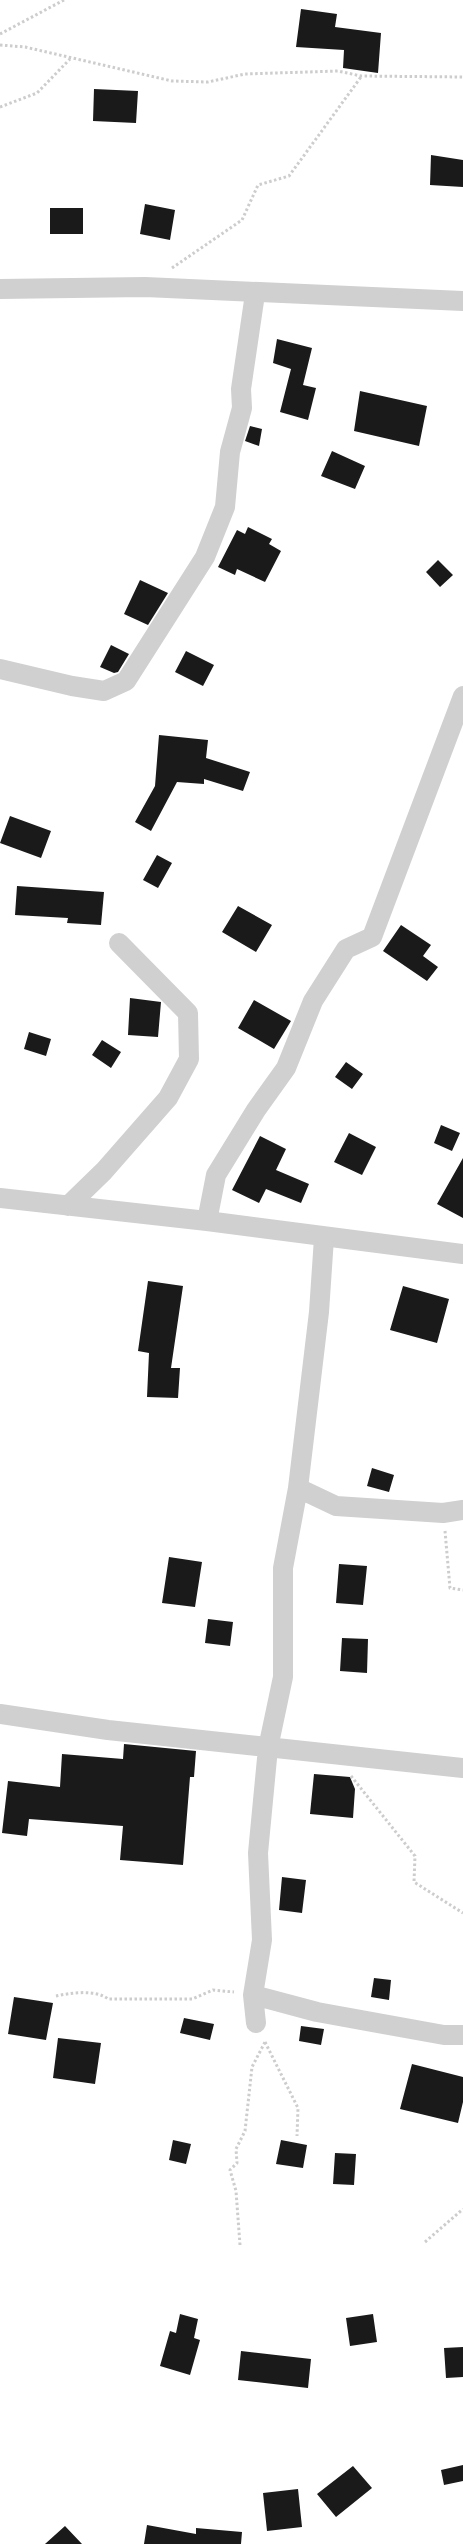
<svg xmlns="http://www.w3.org/2000/svg" width="463" height="2544" font-family="'PT Sans',sans-serif">
<style>
.building{fill:#1a1a1a}
.lines{fill:none;stroke-linecap:round;stroke-linejoin:round}
.path{stroke:#cdcdcd;stroke-width:3;stroke-dasharray:2.5 2.5;stroke-linecap:butt}
.minor{stroke:#d0d0d0;stroke-width:20}
</style>
<rect width="100%" height="100%" fill="#fff"/>
<!-- building -->
<path class="building" d="M301 9 337 14 335 27 381 33 378 73 343 68 344 50 296 47Z
M94 89 138 91 136 123 93 121Z
M431 155 463 160V187L430 185Z
M145 204 175 210 170 240 140 234Z
M50 208H83V234H50Z
M277 339 312 348 303 385 316 388 308 420 280 412 291 369 273 363Z
M360 391 427 406 419 446 354 431Z
M250 426 262 429 259 446 245 441Z
M332 451 365 466 355 489 321 476Z
M248 527 272 539 269 544 281 551 265 582 237 569 235 575 218 567 237 530 245 534Z
M438 560 453 575 440 587 426 572Z
M140 580 168 593 148 625 124 614Z
M111 645 129 654 118 672 114 673 100 667Z
M186 651 214 665 203 686 175 672Z
M159 735 208 740 206 758 250 772 243 791 204 779V784L177 782 151 831 135 822 155 786Z
M10 816 51 831 41 858 0 843Z
M157 855 172 863 158 888 143 880Z
M17 886 104 892 101 925 67 923 68 918 15 915Z
M238 906 272 925 256 952 222 932Z
M401 925 431 945 423 956 438 967 427 981 383 951Z
M130 998 161 1002 158 1037 128 1035Z
M254 1000 291 1021 274 1049 238 1028Z
M29 1032 51 1039 46 1056 24 1049Z
M102 1040 121 1052 111 1068 92 1055Z
M346 1062 363 1074 352 1089 335 1077Z
M441 1125 460 1133 452 1151 434 1143Z
M349 1133 376 1147 362 1175 334 1162Z
M260 1136 286 1149 276 1170 309 1184 301 1203 266 1189 259 1203 232 1190Z
M463 1158V1218L437 1204Z
M148 1281 183 1286 171 1368H180L178 1398 147 1397 149 1353 138 1351Z
M403 1286 449 1299 437 1343 390 1330Z
M372 1468 394 1475 389 1492 367 1486Z
M169 1557 202 1562 195 1607 162 1603Z
M339 1564 367 1566 363 1605 336 1603Z
M208 1619 233 1622 230 1646 205 1643Z
M342 1638 368 1639 367 1673 340 1671Z
M124 1744 196 1751 194 1777H190L183 1865 120 1860 123 1826 29 1819 27 1836 2 1833 8 1781 60 1787 62 1754 123 1759Z
M314 1774 350 1777 355 1789 353 1818 310 1814Z
M282 1877 306 1880 302 1913 279 1910Z
M374 1978 391 1980 389 2000 371 1997Z
M14 1997 53 2003 46 2040 8 2034Z
M184 2018 214 2024 210 2040 180 2033Z
M301 2026 324 2029 321 2045 299 2041Z
M58 2038 101 2043 95 2084 53 2078Z
M412 2064 463 2077V2102L458 2123 400 2109Z
M173 2140 191 2144 186 2164 169 2160Z
M281 2140 307 2145 303 2168 276 2164Z
M335 2153 356 2154 354 2185 333 2184Z
M180 2314 198 2319 194 2338 200 2340 190 2375 160 2366 170 2331 176 2333Z
M373 2314 377 2342 350 2346 346 2318Z
M463 2347V2377L446 2378 444 2348Z
M241 2351 311 2359 308 2388 238 2380Z
M463 2465V2481L444 2485 441 2470Z
M353 2466 372 2488 336 2517 317 2494Z
M298 2489 302 2527 267 2531 263 2493Z
M147 2525 196 2534V2528L242 2532 241 2544H144Z
M65 2526 82 2544H45Z"/>
<g class="lines">
<!-- path -->
<path class="path" d="M0 34 64 0
M0 45 25 47 172 81 208 82 245 74 338 71 361 76 463 77
M0 107 37 93 70 59
M172 268 242 220 258 185 289 176 361 77
M445 1531 450 1588 463 1590
M351 1776 415 1856 414 1882 463 1913
M56 1996C70 1993 96 1989 108 1999H192L213 1990 234 1992
M265 2042 298 2108 297 2136
M425 2242 463 2209
M240 2245 236 2191 230 2170 237 2163 236 2149 245 2131 252 2067 265 2042"/>
<!-- minor -->
<path class="minor" d="M0 289 145 287 463 301
M0 669 72 686 104 691 126 681 205 557 225 507 230 452 242 408 241 389 255 294
M0 1198 207 1221 463 1254
M68 1206 104 1171 168 1098 189 1059 188 1013 119 943
M207 1221 216 1175 256 1110 286 1068 313 1001 346 949 372 937 463 696
M324 1238 319 1312 298 1488 336 1506 443 1513 463 1510
M0 1714 108 1730 463 1768
M253 1995 317 2012 444 2035H463
M256 2023 253 1995 262 1940 258 1853 268 1748 283 1677V1568L298 1488"/>
</g>
</svg>
